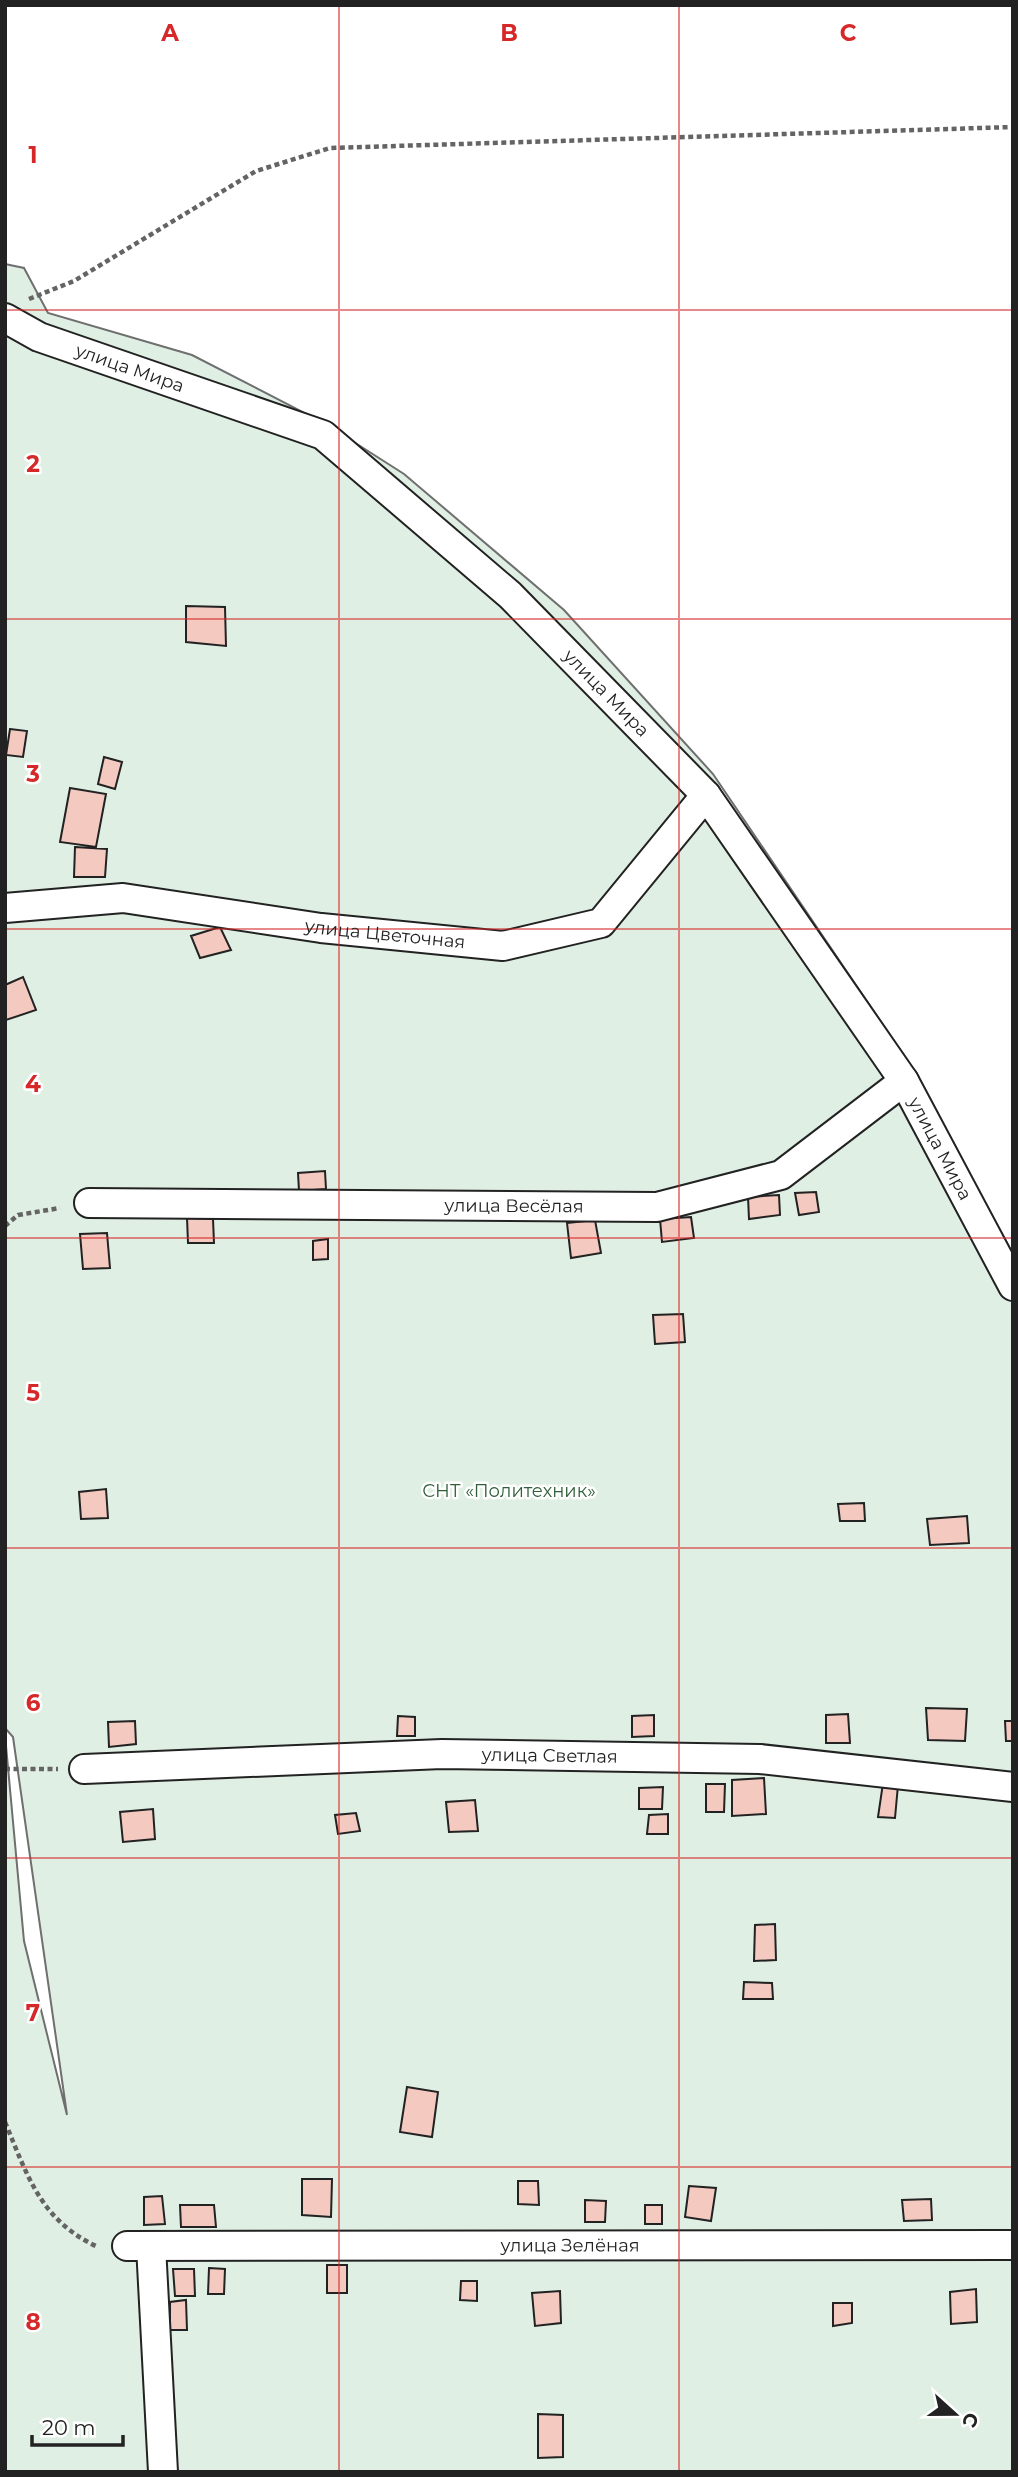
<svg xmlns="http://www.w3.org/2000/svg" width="1018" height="2477" font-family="Montserrat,sans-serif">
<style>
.green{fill:#e0efe3;stroke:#6f6f6f;stroke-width:2}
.building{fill:#f3c9c0;stroke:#222;stroke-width:2}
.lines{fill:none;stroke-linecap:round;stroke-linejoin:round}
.street-casing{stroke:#222;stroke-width:32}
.path{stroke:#646464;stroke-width:4.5;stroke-dasharray:5 3.5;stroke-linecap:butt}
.street{stroke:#fff;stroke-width:28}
.grid{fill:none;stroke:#d62828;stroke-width:2;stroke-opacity:0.55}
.labels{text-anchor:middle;stroke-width:5;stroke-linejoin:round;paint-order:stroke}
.street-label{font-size:18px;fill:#222;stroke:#fff}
.park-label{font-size:18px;fill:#2f5e38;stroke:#fff}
.grid-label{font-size:23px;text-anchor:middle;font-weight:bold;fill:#d62828;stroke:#fff;stroke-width:5;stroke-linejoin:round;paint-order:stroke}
</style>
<rect width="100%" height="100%" fill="#fff"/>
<!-- green -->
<path class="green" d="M5 264 24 268 48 313 192 355 324 423 404 474 564 610 713 774 906 1059 1013 1254V2472H5V1735L24 1941 67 2115 13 1737 5 1728Z"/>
<!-- building -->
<path class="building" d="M186 606 225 607 226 646 186 642Z
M10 729 27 731 23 757 6 755Z
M104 757 122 762 115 789 98 784Z
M70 788 106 794 96 847 60 842Z
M75 847 107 849 105 877H74Z
M220 927 231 950 200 958 191 936Z
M23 977 36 1010 6 1020 5 985Z
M325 1171 326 1189 299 1191 298 1173Z
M816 1192 819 1212 799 1215 795 1193Z
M779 1195 780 1215 749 1219 748 1197Z
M691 1217 694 1238 662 1242 660 1219Z
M187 1218 213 1219 214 1243H188Z
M595 1220 601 1253 571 1258 567 1223Z
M107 1233 110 1268 83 1269 80 1234Z
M328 1239V1259L313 1260V1241Z
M683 1314 685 1342 655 1344 653 1315Z
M106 1489 108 1518 81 1519 79 1492Z
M864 1503 865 1521H840L838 1504Z
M967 1516 969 1543 930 1545 927 1519Z
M926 1708 967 1709 965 1741 928 1740Z
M848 1714 850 1743H826V1715Z
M654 1715V1736L632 1737V1716Z
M398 1716 415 1717V1736H397Z
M135 1721 136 1744 109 1747 108 1722Z
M1005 1721H1013V1741H1006Z
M764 1778 766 1814 732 1816V1780Z
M883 1783 898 1785 895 1818 878 1817Z
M706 1784H725L724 1812H706Z
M663 1787 662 1809H639V1788Z
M475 1800 478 1831 449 1832 446 1802Z
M153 1809 155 1839 123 1842 120 1812Z
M356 1813 360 1831 338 1834 335 1815Z
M668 1814V1834H647L649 1815Z
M775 1924 776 1960 754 1961 755 1925Z
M744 1982 772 1983 773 1999H743Z
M407 2087 438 2092 432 2137 400 2132Z
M302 2179H332L331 2217 302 2215Z
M518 2181H538L539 2205 518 2204Z
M689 2186 716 2188 711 2221 685 2217Z
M162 2196 165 2224 144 2225V2197Z
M931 2199 932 2220 904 2221 902 2200Z
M585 2200 606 2201 605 2222H585Z
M180 2205H214L216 2227H181Z
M645 2205H662V2224H645Z
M327 2265H347V2293H327Z
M209 2268 225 2269 224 2294H208Z
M173 2269H194L195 2296H175Z
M461 2281H477V2301L460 2300Z
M976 2289 977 2322 951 2324 950 2292Z
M560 2291 561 2323 535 2326 532 2293Z
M186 2300 187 2330H170V2302Z
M833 2303H852V2323L833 2326Z
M538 2414 563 2415V2457L538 2458Z"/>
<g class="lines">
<defs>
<g id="street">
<path id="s1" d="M5 318 39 337 323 435 510 595 706 795 904 1081 1013 1286"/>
<path id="s2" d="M5 908 123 898 321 928 503 946 601 923 706 795"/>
<path id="s3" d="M89 1203 657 1207 781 1175 904 1081"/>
<path id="s4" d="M84 1769 442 1754 760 1759 1013 1787"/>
<path id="s5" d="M127 2246 1013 2245"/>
<path d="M151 2246 163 2472"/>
</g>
</defs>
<!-- street casing -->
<use href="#street" class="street-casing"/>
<!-- path -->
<path class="path" d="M29 299 74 281 256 171 330 148 1013 127
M5 1226 18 1215 60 1208
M5 1769H58
M5 2122C28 2177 41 2221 98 2247"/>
<!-- street -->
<use href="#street" class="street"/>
</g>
<!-- grid -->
<path class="grid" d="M339 5V2472M679 5V2472M5 310H1013M5 619H1013M5 929H1013M5 1238H1013M5 1548H1013M5 1858H1013M5 2167H1013"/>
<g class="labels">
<!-- street labels -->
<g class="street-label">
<text dy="6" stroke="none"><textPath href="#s1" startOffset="135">улица Мира</textPath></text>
<text dy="6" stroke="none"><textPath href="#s1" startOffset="723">улица Мира</textPath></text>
<text dy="6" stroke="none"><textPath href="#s2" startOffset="383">улица Цветочная</textPath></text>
<text dy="6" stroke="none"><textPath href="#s1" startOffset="1290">улица Мира</textPath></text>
<text dy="6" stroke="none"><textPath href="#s3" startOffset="425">улица Весёлая</textPath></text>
<text dy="6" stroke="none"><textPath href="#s4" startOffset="466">улица Светлая</textPath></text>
<text dy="6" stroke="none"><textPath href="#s5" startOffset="443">улица Зелёная</textPath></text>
</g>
<!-- park labels -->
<g class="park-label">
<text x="509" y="1497">СНТ «Политехник»</text>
</g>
</g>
<g class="grid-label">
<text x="170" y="41">A</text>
<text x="509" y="41">B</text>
<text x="848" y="41">C</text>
<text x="33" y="163">1</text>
<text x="33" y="472">2</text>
<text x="33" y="782">3</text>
<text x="33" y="1092">4</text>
<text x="33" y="1401">5</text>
<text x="33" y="1711">6</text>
<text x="33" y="2021">7</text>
<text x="33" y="2330">8</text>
</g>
<!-- border -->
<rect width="1018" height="2477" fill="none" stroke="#222222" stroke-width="14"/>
<!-- north arrow -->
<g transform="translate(955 2414) rotate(111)" stroke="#ffffff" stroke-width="5" paint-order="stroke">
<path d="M0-5L12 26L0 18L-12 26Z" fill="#222222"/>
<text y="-10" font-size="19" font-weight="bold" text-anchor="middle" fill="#222222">С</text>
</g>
<!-- scale -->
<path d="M32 2435v10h91v-10" fill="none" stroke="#222222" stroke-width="3.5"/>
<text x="42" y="2435" font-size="21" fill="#222222" stroke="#ffffff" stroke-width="5" paint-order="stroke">20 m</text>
</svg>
